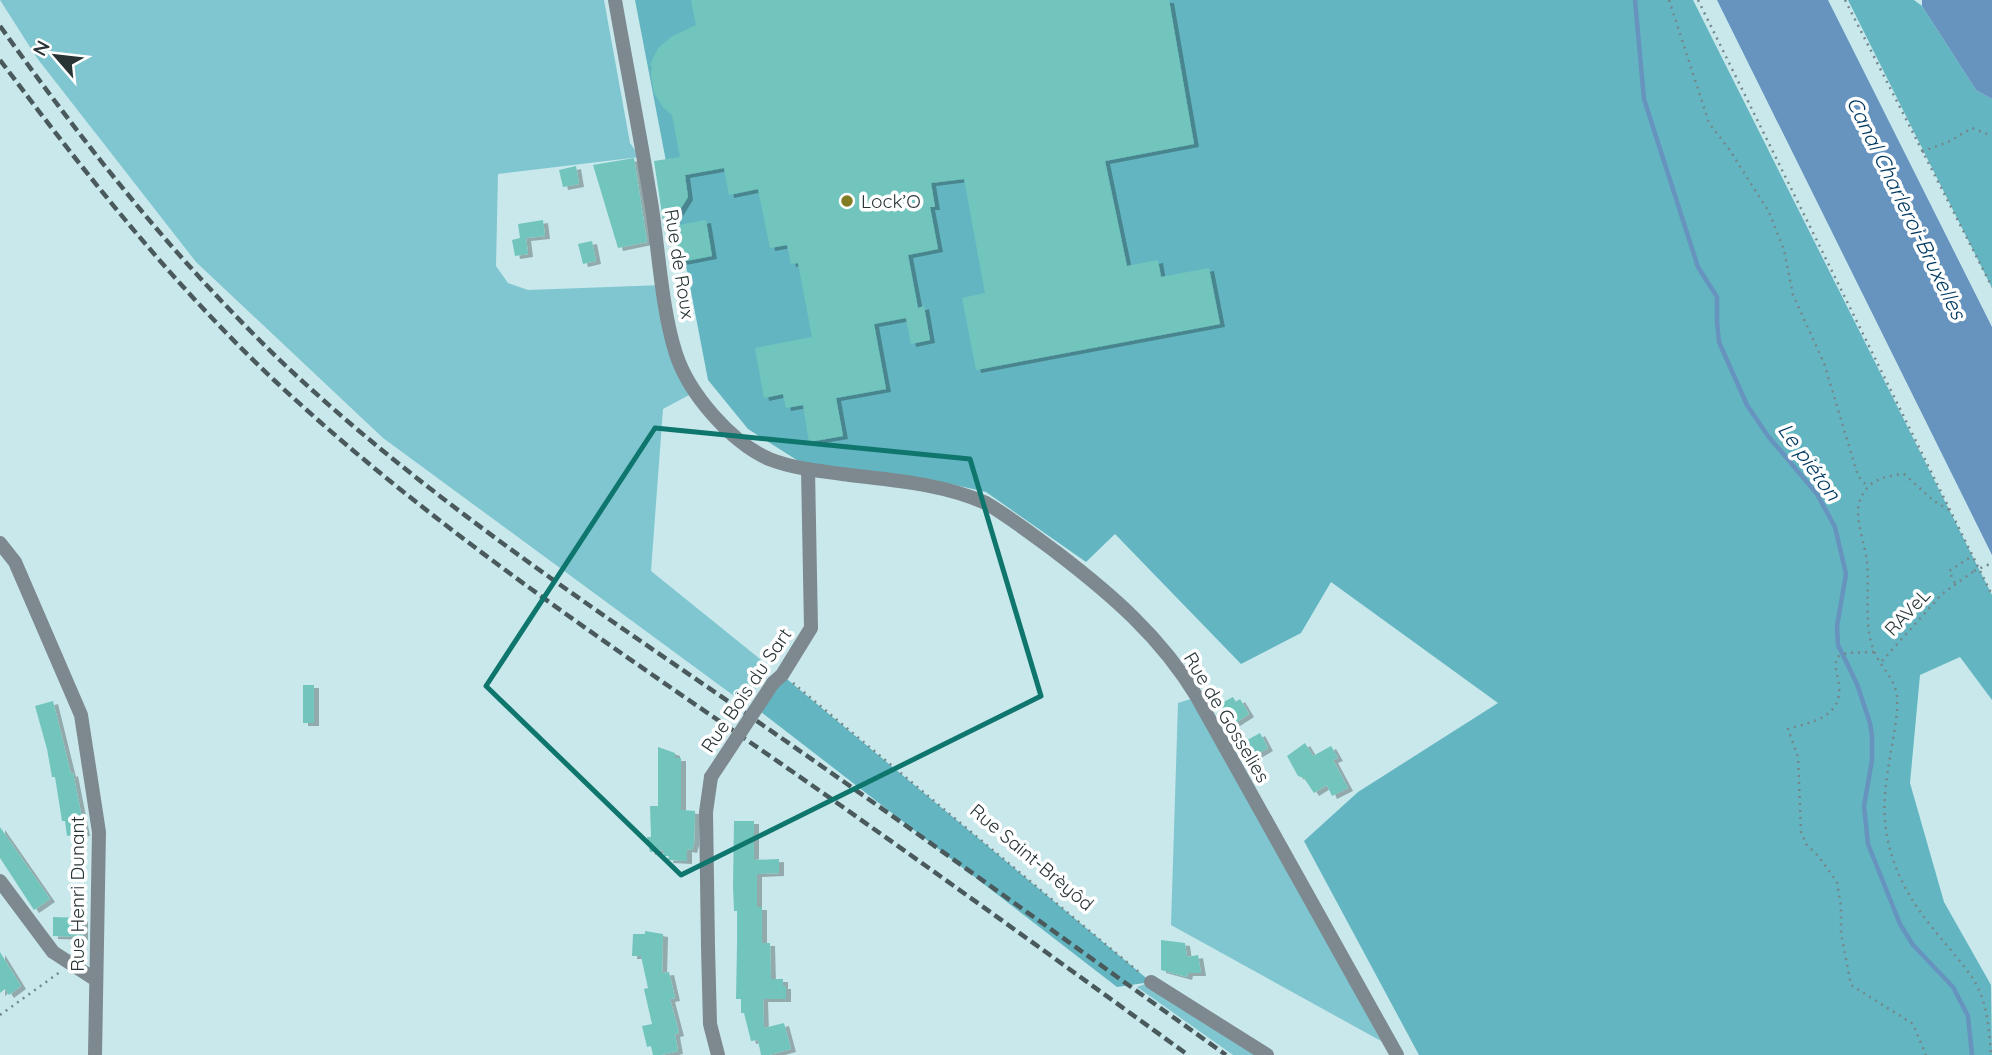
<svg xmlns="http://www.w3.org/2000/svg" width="1992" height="1055" font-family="Quicksand,sans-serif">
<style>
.green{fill:#80c6d0}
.forest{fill:#63b6c1}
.water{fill:#6694bf}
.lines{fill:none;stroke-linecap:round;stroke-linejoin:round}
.stream{stroke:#6694bf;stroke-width:4.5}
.building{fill:#72c5bc;filter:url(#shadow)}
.path{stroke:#73888b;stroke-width:2.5;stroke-dasharray:2 5;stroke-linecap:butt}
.street{stroke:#7e898f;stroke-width:14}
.rail{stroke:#4a5a5c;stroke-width:4.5;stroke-dasharray:10 5;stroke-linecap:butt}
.path-bridge{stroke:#73888b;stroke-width:2.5;stroke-dasharray:2 5;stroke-linecap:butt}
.street-bridge{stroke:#7e898f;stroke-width:14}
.marked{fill:none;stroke:#0f766e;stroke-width:5;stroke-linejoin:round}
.poi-dot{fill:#827d23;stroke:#fff;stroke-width:2.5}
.labels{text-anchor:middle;stroke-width:7;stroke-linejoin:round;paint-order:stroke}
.poi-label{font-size:19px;fill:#283436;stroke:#fff;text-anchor:start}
.street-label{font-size:19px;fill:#283436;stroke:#fff}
.water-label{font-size:21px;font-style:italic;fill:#003a63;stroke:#fff}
</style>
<defs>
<filter id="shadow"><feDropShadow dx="5" dy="3" stdDeviation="0" flood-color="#0004"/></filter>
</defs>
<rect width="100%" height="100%" fill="#c8e8ec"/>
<!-- green -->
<path class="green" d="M0 0H604L630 143 640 157 498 174 496 266 508 283 528 290 663 285 691 394 663 409 651 571 770 667 745 704 383 438 196 262 37 58Z
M1197 697 1381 1041 1171 925 1178 703Z
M1151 982 1262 1055H1233L1137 987Z"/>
<!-- forest -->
<path class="forest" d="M635 0H1693L1992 595V700L1960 657 1920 675 1910 783 1944 902 1991 985 1992 1055H1419L1304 841 1358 792 1498 703 1331 582 1301 633 1241 664 1115 534 1086 562 986 492 933 480 800 462 748 429 708 380Z
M1848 0H1914L1922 6 1976 90 1992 99V288Z
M782 675 1151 982 1117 987 756 708Z"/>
<!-- water -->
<path class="water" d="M1717 0H1828L1992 327V555Z
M1922 0H1992V99L1976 90 1922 6Z"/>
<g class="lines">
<!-- stream -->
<path class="stream" d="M1635 0 1644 99 1698 267 1717 297V322L1719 342 1747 405 1768 436 1817 494 1835 527 1846 574 1837 626 1838 645 1857 684 1870 723 1872 736V760L1864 806 1868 844 1900 924 1913 945 1953 987 1968 1016 1972 1055"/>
</g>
<!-- building -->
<path class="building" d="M691 0H1169L1194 144 1105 161 1127 266 1158 260 1161 277 1209 268 1220 324 976 370 962 298 985 293 964 179 931 183 935 207H930L938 249 908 255 918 308 924 306 930 340 911 344 906 318 874 324 886 389 836 398 843 436 809 442 803 405 786 408 783 394 764 398 755 348 812 337 798 263 791 264 787 245 770 248 758 189 729 195 724 168 685 175 688 197 665 234 654 161 680 157 672 115 663 107 654 93 651 75 652 66 650 65 658 48 671 37 696 25Z
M634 158 647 242 618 248 593 165Z
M576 166 579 184 563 187 559 170Z
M543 220 545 236 526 238 528 254 515 256 512 240 520 238 518 224Z
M706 220 712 256 681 262 673 226Z
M592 241 596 261 583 264 578 244Z
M303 685H314V723H303Z
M1233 697 1236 702 1240 699 1249 714 1232 725 1220 704Z
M53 701 71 774 73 773 85 833 67 836 65 821H62L55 777H52L47 749 35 706Z
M1260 733 1268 748 1251 758 1242 743Z
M1305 743 1313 756 1331 746 1338 758 1333 760 1348 788 1332 796 1327 785 1314 793 1304 778 1298 776 1287 756Z
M658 747 675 753V758H681V810L695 811 694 843 692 850 687 849V861L668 860 669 856H664L663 850 650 852 647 837H651L650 806H658Z
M734 821H754V860L779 859V873L757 874V907H762V943H770L771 979H783V986H786V999H763L764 1028 784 1023 791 1049 769 1055H761L758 1040 751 1041 744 1013H741V999H736L737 944V911H734L733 887Z
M0 827 50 899 34 910 0 858Z
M53 917 83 918V937L53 936Z
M645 931 663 934 662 973 669 972 675 998 670 999 679 1033 675 1034 678 1051 661 1055H653L651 1046 647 1047 642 1026 652 1024 644 989 648 988 641 956H632L633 934H645Z
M1161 940 1185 943 1187 957 1198 955 1201 973H1188L1187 977 1161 970Z
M0 952 21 986 9 995 5 989 0 993Z"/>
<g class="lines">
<!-- path -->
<path class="path" d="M1669 0 1709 123 1729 149 1769 212 1784 250 1793 295 1824 363 1858 476 1868 487
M1698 0 1992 595
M1845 0 1992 287
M1922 152 1950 141 1972 128 1992 136
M1949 510 1934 501 1904 474C1884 476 1866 480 1859 503 1855 519 1865 545 1867 561 1870 588 1863 625 1874 651 1880 667 1896 679 1897 698 1898 712 1895 726 1893 740 1885 786 1878 819 1895 865 1907 898 1928 923 1950 949 1960 962 1971 973 1978 988 1988 1008 1989 1032 1991 1055
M1955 583 1949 571 1972 556
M1874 652 1847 653 1837 657C1834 667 1838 675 1839 686 1842 717 1812 722 1788 729L1798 757 1801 832 1806 844 1819 857 1837 882 1841 907V933L1851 985 1913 1024 1926 1055
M1882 661 1942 594 1974 571
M793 683 1140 973
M0 1015 60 972"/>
<!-- street -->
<path class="street" d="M615 0C627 69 641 139 652 208 659 254 662 311 676 354 689 394 731 442 769 459 792 468 818 471 842 474 890 480 941 483 986 503 1011 518 1033 535 1056 552 1111 594 1161 637 1197 697L1397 1055
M0 543 15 562 81 715 99 832 95 1055
M773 683 782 675 811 628 808 469
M711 777 706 812 708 947 710 1024 718 1055
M0 881 53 952 96 980
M1151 982 1267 1055"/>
<!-- rail -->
<path class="rail" d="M0 26C87 148 177 262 286 366 432 503 601 613 764 726 920 834 1072 945 1226 1055
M0 60C85 173 172 284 275 381 433 529 616 649 793 772 926 865 1057 960 1188 1055"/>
<!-- path-bridge -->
<path class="path-bridge" d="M1974 571 1992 563"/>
<!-- street-bridge -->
<path class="street-bridge" d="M711 777 773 683"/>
</g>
<!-- marked area -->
<path class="marked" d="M655 428 970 459 1041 696 681 875 486 686Z"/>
<!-- markers -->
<circle class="poi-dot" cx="847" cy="201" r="7"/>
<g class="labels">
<!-- poi labels -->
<g class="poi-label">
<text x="861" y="208">Lock’O</text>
</g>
<!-- street labels -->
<g class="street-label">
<text transform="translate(680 264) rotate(81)" y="7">Rue de Roux</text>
<text transform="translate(1907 612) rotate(-47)" y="7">RAVeL</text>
<text transform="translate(746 690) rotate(-56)" y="7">Rue Bois du Sart</text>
<text transform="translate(1227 717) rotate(59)" y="7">Rue de Gosselies</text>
<text transform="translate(1032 857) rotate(40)" y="7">Rue Saint-Brèyôd</text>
<text transform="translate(77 894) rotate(-90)" y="7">Rue Henri Dunant</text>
</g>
<!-- water labels -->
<g class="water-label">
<text transform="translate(1906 208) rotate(64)" y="7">Canal Charleroi-Bruxelles</text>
<text transform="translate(1809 462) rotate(54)" y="7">Le piéton</text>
</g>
</g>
<!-- north arrow -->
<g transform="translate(56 56) rotate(298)" stroke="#ffffff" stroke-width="5" paint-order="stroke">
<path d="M0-5L12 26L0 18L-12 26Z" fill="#283436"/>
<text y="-10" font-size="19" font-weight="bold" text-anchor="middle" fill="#283436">N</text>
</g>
</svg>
